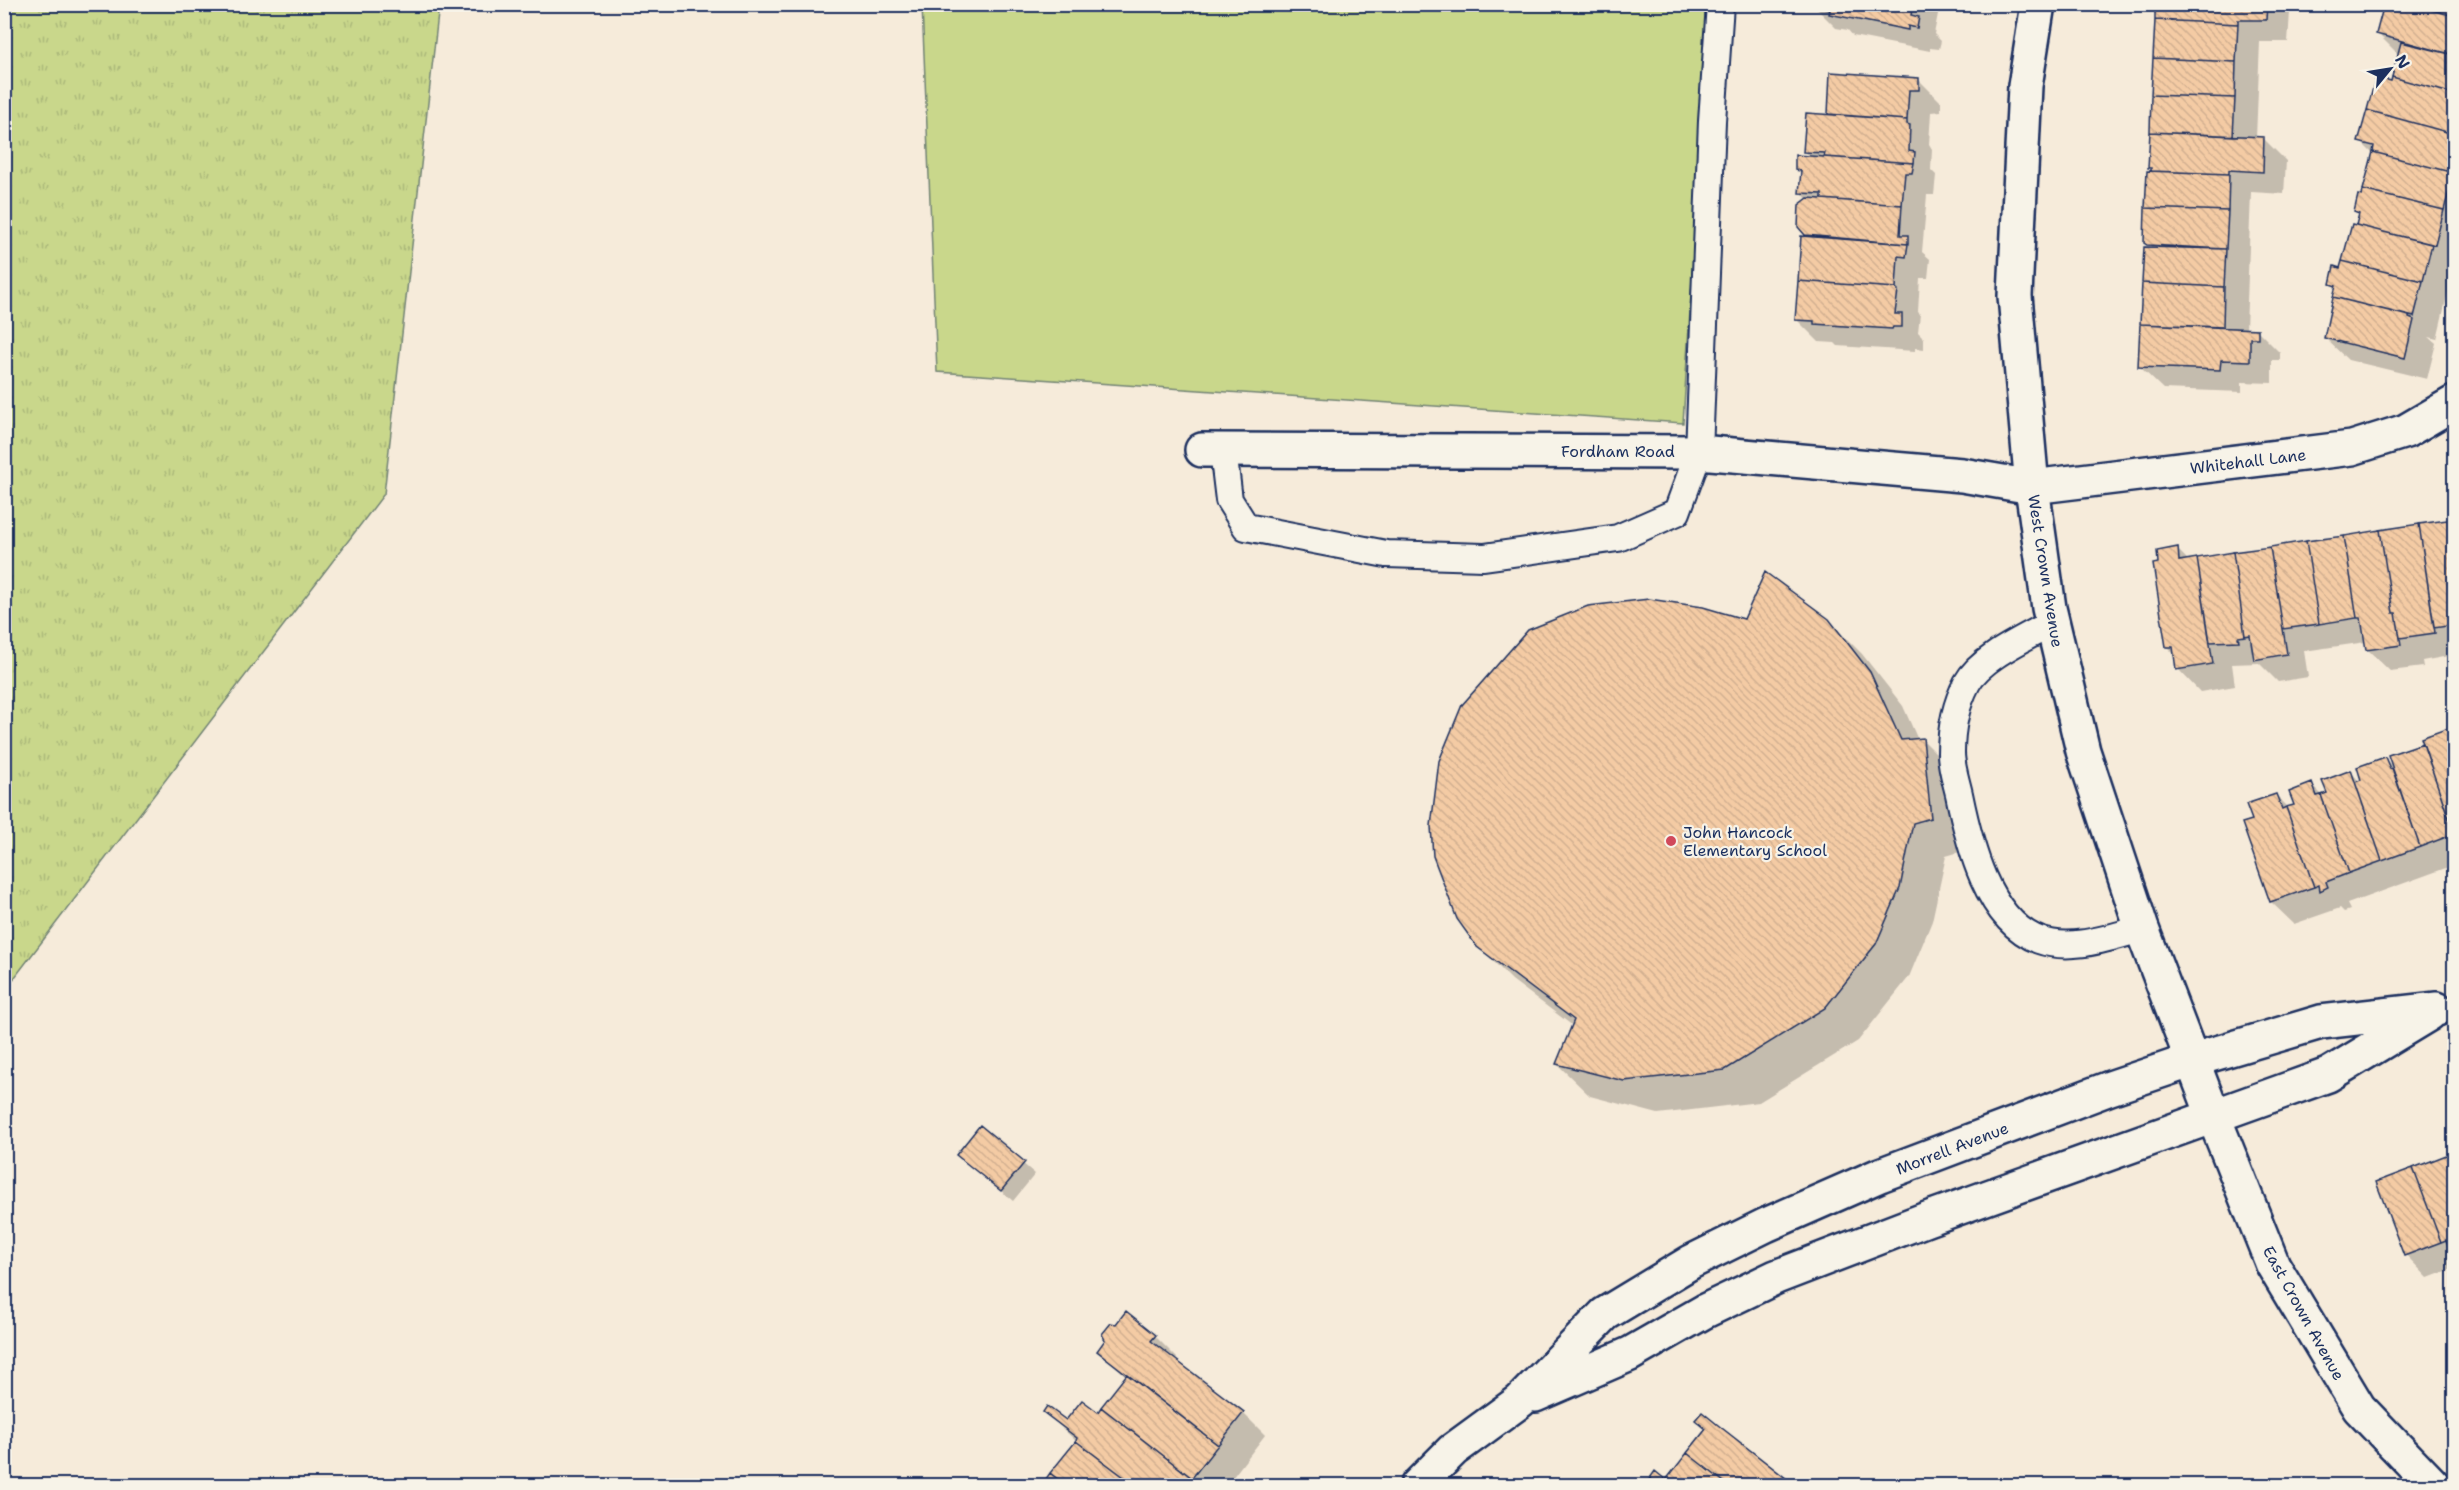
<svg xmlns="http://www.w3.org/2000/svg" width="2459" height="1490" font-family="'Shantell Sans',sans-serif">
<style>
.grass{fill:url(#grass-tufts);stroke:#728374;stroke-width:1.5}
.green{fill:#c9d78b;stroke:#728374;stroke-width:1.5}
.shadow{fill:#0003}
.building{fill:url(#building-back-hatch);stroke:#1b2f5e;stroke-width:1.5}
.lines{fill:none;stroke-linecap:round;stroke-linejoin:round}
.lane-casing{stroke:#1b2f5e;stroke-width:30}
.street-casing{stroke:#1b2f5e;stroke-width:38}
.secondary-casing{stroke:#1b2f5e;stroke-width:38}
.lane{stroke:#f7f3e8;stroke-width:26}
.street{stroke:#f7f3e8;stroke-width:33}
.secondary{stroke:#f7f3e8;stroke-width:33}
.poi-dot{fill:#d1495b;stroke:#f7f3e8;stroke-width:2}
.labels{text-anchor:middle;stroke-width:4.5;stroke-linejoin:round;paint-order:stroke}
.street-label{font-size:16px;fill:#1b2f5e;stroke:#f7f3e8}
.poi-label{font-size:16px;fill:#1b2f5e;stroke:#f7f3e8;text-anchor:start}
</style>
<defs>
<pattern id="grass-tufts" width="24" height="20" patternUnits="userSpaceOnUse" patternTransform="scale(1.5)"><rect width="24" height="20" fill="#c9d78b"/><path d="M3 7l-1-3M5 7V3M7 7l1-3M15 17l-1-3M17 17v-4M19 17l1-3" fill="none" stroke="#acb97a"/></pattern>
<pattern id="building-back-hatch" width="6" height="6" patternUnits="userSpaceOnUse" patternTransform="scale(1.5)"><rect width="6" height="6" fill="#f4cba4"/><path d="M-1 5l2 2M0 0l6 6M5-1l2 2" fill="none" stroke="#d1af90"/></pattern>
</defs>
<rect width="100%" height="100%" fill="#f6ebda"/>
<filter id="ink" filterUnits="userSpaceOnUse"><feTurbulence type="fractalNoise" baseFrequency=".0167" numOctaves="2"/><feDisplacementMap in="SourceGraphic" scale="12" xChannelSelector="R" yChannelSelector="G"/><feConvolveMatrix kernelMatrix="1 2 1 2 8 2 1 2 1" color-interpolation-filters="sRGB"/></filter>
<g filter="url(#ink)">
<!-- grass -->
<path class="grass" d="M5 4 439 5 384 494 5 990Z"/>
<!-- green -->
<path class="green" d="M922 5H1709L1683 423 937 372Z"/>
<!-- shadow -->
<path class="shadow" d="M1812 4H1940L1934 34 1941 41 1939 49 1930 48V51L1853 36 1848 30 1836 28Z
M2156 4H2282L2290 12 2288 42H2260L2256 138H2263L2286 161 2284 194 2251 192 2246 330 2258 331 2280 353V360H2272V383L2242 382V392L2163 389 2140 367 2145 248H2152L2146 242 2152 170 2149 167Z
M2385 4H2454V266L2437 339 2429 337 2436 343 2427 379 2348 360 2325 338 2337 289 2332 284 2341 269 2360 216 2355 212 2363 198 2374 155 2360 141 2392 82 2399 55 2378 34Z
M1832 74 1919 80 1941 102V111L1931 112 1929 144 1932 149 1931 170 1936 175 1934 195H1927L1922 252 1930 259 1928 278H1920L1918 312 1920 314 1918 332 1924 338V349L1915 348V351L1838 346 1835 343 1819 342 1797 320 1811 238 1799 226 1808 200 1801 192 1802 175 1796 169 1811 157 1805 152 1829 116Z
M2454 520V655L2422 661 2423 667 2390 671 2367 649 2366 642 2304 651 2308 677 2278 682 2259 663 2232 664 2235 686 2200 692 2178 669 2175 655 2167 647 2177 549 2189 561Z
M1828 620 1862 654 1903 706 1918 740H1923L1956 773 1963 851 1946 856 1932 921 1909 977 1858 1041 1759 1102 1658 1114 1590 1096 1557 1064 1573 1026 1512 980 1478 946 1745 621Z
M2454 728V865L2347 904 2350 910 2344 912 2340 908 2294 924 2271 902 2244 824 2254 821 2276 795 2289 808 2295 806 2312 785 2323 796 2328 794 2351 772 2360 782 2385 759 2394 768 2425 744 2423 739Z
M980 1127 1035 1174 1013 1201 958 1154Z
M2454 1153V1268L2428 1278 2406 1255 2378 1182Z
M1155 1336 1177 1358 1175 1361 1243 1413 1265 1435 1226 1486H1043L1077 1442 1045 1412 1066 1422 1098 1414 1127 1377 1099 1351Z"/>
<!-- building -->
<path class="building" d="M1811 4H1913L1911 15 1919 17 1917 28 1908 26V30L1829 14 1830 10Z
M2155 4H2267L2266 20H2238V24L2155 20Z
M2384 4H2410L2454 16V55L2376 34Z
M2410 4H2454V16Z
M2155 20 2238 24 2236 62 2153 58Z
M2401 42 2454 55V94L2392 77Z
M2153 58 2236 62 2235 98 2151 95Z
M1830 72 1919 78V90H1909L1907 120 1828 114Z
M2376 77 2391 81 2392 77 2454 94V134L2367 110Z
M2151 95 2235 98 2233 136 2150 132Z
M2367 110 2454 134V173L2373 152 2374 146 2358 142Z
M1806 113 1907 120V124L1910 125 1909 151 1915 152 1914 163 1824 157 1825 153 1803 152Z
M2150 132 2264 137 2263 172 2229 170V174L2151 171V168H2148Z
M2373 152 2454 173 2444 210 2363 190Z
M1795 155 1914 163 1912 173H1905L1902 205 1822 199V194L1799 193 1801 171 1795 170Z
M2147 171 2229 174 2228 211 2145 208Z
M2363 190 2444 210 2435 245 2356 225 2359 214 2354 212 2358 195 2362 196Z
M1808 198 1902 205 1900 235H1908V244L1805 235 1798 227 1799 205Z
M2145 208 2228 211 2226 249 2147 245 2144 243Z
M2352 224 2432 244 2423 281 2342 261Z
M1801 236 1908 244 1906 257 1898 256 1896 288 1798 281Z
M2144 247 2226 249 2224 287 2142 283Z
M2342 261 2423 281 2414 317 2333 297 2336 286 2330 284 2334 266 2340 268Z
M1798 281 1896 288 1898 290 1895 314H1902V327H1893L1892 329 1814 324V321L1795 320Z
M2142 283 2224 287 2223 327 2140 324Z
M2333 297 2409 316V318L2414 320 2405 358 2324 338Z
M2140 324 2258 329V338H2250V361L2221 360 2220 370 2138 367Z
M2454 519V625L2434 628 2419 524Z
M2419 524 2435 633 2400 638 2396 613H2393L2380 530Z
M2380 530 2393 613H2396L2401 645 2366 650 2361 618H2357L2344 536Z
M2344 536 2357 618 2319 624 2306 541Z
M2306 541 2319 624 2283 629 2270 547Z
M2178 547 2179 561 2197 558 2213 664 2176 670 2173 647H2166L2153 564 2158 563 2157 551Z
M2270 547 2287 654 2254 660 2250 635 2245 636 2233 552Z
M2233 552 2245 636 2238 637 2239 641 2210 642 2197 558Z
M1765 572 1829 619 1870 672 1901 740 1923 738 1931 818 1913 823 1900 888 1876 944 1825 1008 1725 1070 1624 1081 1556 1064 1574 1020 1477 947 1457 919 1433 856 1431 826 1439 761 1462 705 1528 630 1588 606 1649 599 1703 607 1744 619Z
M2454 726V833L2421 738Z
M2423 743 2454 834 2420 847 2388 755Z
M2385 757 2390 769 2392 768 2420 847 2382 861 2355 782 2361 780 2357 767Z
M2351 770 2382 861 2349 873 2321 795 2327 793 2322 781Z
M2312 783 2317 796 2321 795 2349 873 2326 882 2328 887 2320 891 2319 885 2314 887 2286 807 2294 805 2289 792Z
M2276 794 2282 809 2286 807 2314 887 2270 902 2242 823 2252 820 2246 804Z
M980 1125 1025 1162 1001 1191 956 1155Z
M2449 1154 2454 1169V1260L2446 1240 2441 1242 2413 1168Z
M2413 1168 2441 1242 2404 1256 2376 1182Z
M1126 1311 1156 1335 1151 1341 1244 1412 1218 1445 1097 1351 1105 1340 1102 1334 1111 1323 1116 1324Z
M1127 1374 1218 1445 1192 1478 1101 1407Z
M1082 1400 1098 1412 1101 1407 1192 1478 1187 1486H1136L1076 1441 1077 1438 1043 1412 1047 1406 1066 1420Z
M1702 1412 1718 1425 1796 1486H1729L1687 1453 1706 1429 1695 1420Z
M1076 1441 1136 1486H1067L1050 1473Z
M1687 1453 1729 1486H1660L1650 1478 1655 1471 1666 1480Z
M1050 1473 1067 1486H1041Z
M1650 1478 1660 1486H1644Z"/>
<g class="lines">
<defs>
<path id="lane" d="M1223 450 1229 500 1246 527 1386 554 1484 557 1618 538 1677 512 1699 452 1712 121 1720 4
M2052 623C2028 637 1981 657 1967 683 1956 704 1951 730 1951 753 1951 766 1956 781 1959 794 1969 843 1987 920 2039 940 2072 952 2110 937 2142 929"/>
<path id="street" d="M2038 4 2025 86 2015 296 2032 487 2049 608 2083 751 2142 929 2213 1115 2273 1265 2359 1408 2434 1486
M1202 450 1699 452 1962 475 2032 487 2352 448 2406 431 2454 403"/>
<path id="secondary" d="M1535 1395 1630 1354 1705 1311 1776 1277 1927 1219 2328 1075 2429 1014
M1417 1486 1453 1450 1520 1401 1605 1314 1691 1262 1766 1225 1880 1175 2110 1088 2193 1060 2321 1022 2437 1009"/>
</defs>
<!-- lane casing -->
<use href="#lane" class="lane-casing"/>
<!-- street casing -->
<use href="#street" class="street-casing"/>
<!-- secondary casing -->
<use href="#secondary" class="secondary-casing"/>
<!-- lane -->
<use href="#lane" class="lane"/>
<!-- street -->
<use href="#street" class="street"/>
<!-- secondary -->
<use href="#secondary" class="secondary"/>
</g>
</g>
<!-- markers -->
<circle class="poi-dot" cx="1671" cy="841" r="6"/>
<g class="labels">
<!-- street labels -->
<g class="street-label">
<text x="1618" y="457">Fordham Road</text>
<text transform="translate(2248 461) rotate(-7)" y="6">Whitehall Lane</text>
<text transform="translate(2046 571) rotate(81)" y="6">West Crown Avenue</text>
<text transform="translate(1952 1148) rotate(-21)" y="6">Morrell Avenue</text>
<text transform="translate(2304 1313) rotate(61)" y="6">East Crown Avenue</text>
</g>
<!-- poi labels -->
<g class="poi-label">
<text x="1683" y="838">John Hancock<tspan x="1683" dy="18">Elementary School</tspan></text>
</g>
</g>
<!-- margin -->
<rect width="2459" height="1490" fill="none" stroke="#f7f3e8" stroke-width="24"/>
<rect x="12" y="12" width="2435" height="1466" fill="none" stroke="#1b2f5e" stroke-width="2" filter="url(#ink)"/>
<!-- north arrow -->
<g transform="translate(2390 69) rotate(60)" stroke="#f7f3e8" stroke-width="4.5" paint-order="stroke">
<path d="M0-4.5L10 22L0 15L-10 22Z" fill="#1b2f5e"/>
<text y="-9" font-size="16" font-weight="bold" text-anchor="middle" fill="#1b2f5e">N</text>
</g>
</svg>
